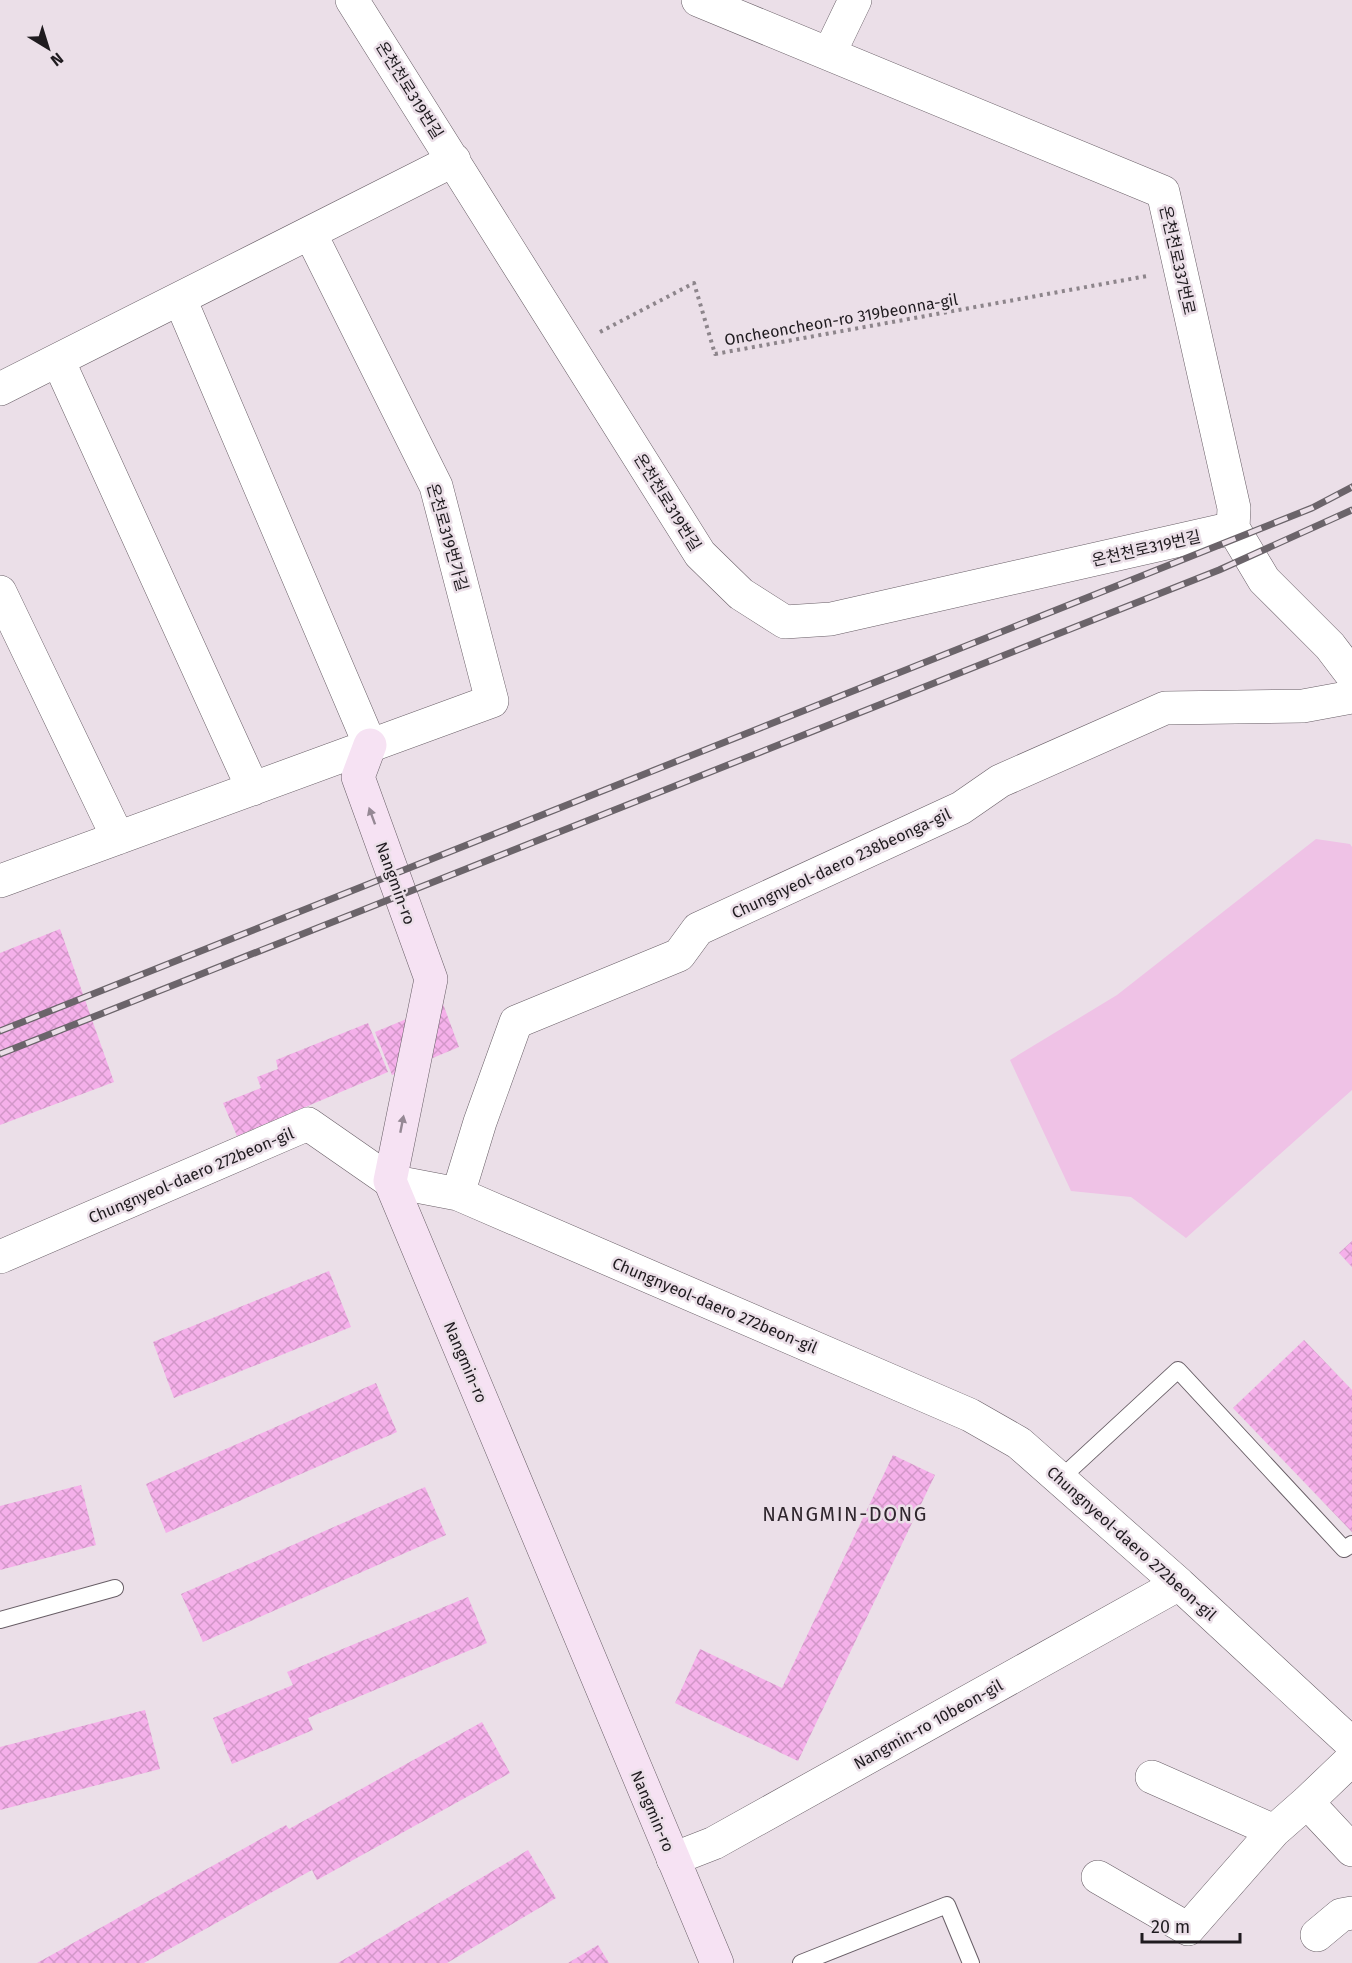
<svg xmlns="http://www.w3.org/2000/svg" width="1352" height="1963" font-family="'Fira Sans','Noto Sans KR',sans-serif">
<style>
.park{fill:#efc2e6}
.building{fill:url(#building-cross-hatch)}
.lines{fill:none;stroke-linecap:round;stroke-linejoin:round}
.lane-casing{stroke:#685e66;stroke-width:18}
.street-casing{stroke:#685e66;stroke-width:34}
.secondary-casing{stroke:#685e66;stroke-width:34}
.path{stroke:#8d858b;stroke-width:4;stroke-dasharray:3 4.5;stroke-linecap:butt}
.lane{stroke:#fff;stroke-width:16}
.street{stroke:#fff;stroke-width:33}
.secondary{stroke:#f6e2f3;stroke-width:33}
.rail-casing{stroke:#6b646a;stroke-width:7}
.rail{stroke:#ebdfe8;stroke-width:4.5;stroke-dasharray:14;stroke-linecap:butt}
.oneway{fill:#958894}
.labels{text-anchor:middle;stroke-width:5;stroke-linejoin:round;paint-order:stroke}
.street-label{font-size:16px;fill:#1f1b1f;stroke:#ebdfe8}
.quarter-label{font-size:20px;letter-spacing:1.5px;fill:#30272e;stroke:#ebdfe8}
</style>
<defs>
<pattern id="building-cross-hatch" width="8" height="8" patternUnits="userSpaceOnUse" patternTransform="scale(1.5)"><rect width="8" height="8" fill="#f5b0ea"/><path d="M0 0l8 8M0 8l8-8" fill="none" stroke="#d297c8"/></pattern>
</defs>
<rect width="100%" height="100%" fill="#ebdfe8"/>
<!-- park -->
<path class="park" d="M1316 839 1350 844 1352 847V1090L1186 1238 1131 1197 1071 1191 1010 1060 1117 995Z"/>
<!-- building -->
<path class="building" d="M60 929 114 1082 0 1125V953Z
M443 1004 459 1047 392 1075 375 1032Z
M368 1023 388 1072 237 1136 223 1103 261 1088 257 1077 278 1069 276 1060Z
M1352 1241V1267L1339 1253Z
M329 1271 351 1327 174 1398 153 1342Z
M1304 1340 1352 1390V1532L1233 1408Z
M376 1383 397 1432 166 1533 146 1484Z
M893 1455 935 1475 798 1761 675 1703 700 1649 782 1688Z
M81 1485 96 1545 0 1570V1506Z
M425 1487 446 1535 203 1642 181 1594Z
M468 1597 487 1643 308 1718 313 1730 232 1764 213 1718 293 1685 287 1672Z
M145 1710 160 1769 0 1810V1747Z
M482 1722 510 1773 317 1880 312 1870 144 1963H37L286 1825 289 1829Z
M528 1850 556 1898 447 1963H338Z
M598 1945 609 1963H568Z"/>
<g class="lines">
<defs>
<path id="lane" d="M1060 1479 1178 1370 1344 1549 1352 1544
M0 1620 115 1588
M801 1963 947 1905 971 1963"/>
<path id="street" d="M352 0 700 554 741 594 785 622 831 619 1233 528
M698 0 1163 192 1234 508 1233 528 1264 580 1330 646 1352 675
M829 54 855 0
M180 299 370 745
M58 360 253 789
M0 389 454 160
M0 592 118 838
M0 881 492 701 436 486 310 233
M458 1194 480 1122 516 1022 679 955 698 929 961 808 1000 781 1165 708 1303 706 1352 697
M0 1257 308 1124 390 1181 458 1194 970 1415 1019 1443 1179 1584 1352 1744
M1152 1777 1274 1831
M1307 1802 1352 1850
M673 1859 714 1843 1179 1584
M1098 1877 1188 1929 1274 1831 1307 1802 1352 1759
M1317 1935 1341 1915 1352 1913"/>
<path id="secondary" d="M370 745 358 777 431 979 390 1181 717 1963"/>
</defs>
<!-- lane casing -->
<use href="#lane" class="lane-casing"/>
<!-- street casing -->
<use href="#street" class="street-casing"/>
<!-- secondary casing -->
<use href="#secondary" class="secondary-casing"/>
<!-- path -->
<path class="path" d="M600 332 694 283 715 354 1147 276"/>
<!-- lane -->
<use href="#lane" class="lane"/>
<!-- street -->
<use href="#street" class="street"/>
<!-- secondary -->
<use href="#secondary" class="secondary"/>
<defs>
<path id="rail" d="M0 1031 1312 508 1352 487
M0 1054 1219 570 1352 510"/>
</defs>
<!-- rail casing -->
<use href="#rail" class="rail-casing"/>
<!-- rail -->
<use href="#rail" class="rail"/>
</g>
<!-- one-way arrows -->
<defs><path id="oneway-solid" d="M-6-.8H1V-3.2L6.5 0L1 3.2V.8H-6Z" transform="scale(1.5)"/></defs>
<g class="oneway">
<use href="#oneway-solid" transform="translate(372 816) rotate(-110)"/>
<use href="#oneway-solid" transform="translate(402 1124) rotate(-79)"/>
</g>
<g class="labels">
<!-- street labels -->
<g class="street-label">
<text transform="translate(410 90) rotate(58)" y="6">온천천로319번길</text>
<text transform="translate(1178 260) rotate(77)" y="6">온천천로337번로</text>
<text transform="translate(841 319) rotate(-10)" y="6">Oncheoncheon-ro 319beonna-gil</text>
<text transform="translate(668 502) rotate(58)" y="6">온천천로319번길</text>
<text transform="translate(448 537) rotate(74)" y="6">온천로319번가길</text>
<text transform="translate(1146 548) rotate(-13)" y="6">온천천로319번길</text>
<text transform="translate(841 863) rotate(-25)" y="6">Chungnyeol-daero 238beonga-gil</text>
<text transform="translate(396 883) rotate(70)" y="6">Nangmin-ro</text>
<text transform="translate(191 1175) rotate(-23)" y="6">Chungnyeol-daero 272beon-gil</text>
<text transform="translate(715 1305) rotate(23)" y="6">Chungnyeol-daero 272beon-gil</text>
<text transform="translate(466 1362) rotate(67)" y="6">Nangmin-ro</text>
<text transform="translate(1132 1543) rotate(42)" y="6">Chungnyeol-daero 272beon-gil</text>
<text transform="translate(928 1724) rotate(-29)" y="6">Nangmin-ro 10beon-gil</text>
<text transform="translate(653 1811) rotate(67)" y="6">Nangmin-ro</text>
</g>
<!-- quarter labels -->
<g class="quarter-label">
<text x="845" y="1521">NANGMIN-DONG</text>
</g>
</g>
<!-- north arrow -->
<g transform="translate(48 48) rotate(142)" stroke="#ebdfe8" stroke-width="4.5" paint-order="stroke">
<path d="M0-4.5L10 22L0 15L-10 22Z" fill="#1f1b1f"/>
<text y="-9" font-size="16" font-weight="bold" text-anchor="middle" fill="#1f1b1f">N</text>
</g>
<!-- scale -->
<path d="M1142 1933v9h98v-9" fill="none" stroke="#1f1b1f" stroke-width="3"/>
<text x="1151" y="1933" font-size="18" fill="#1f1b1f" stroke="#ebdfe8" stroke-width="4.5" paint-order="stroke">20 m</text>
</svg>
